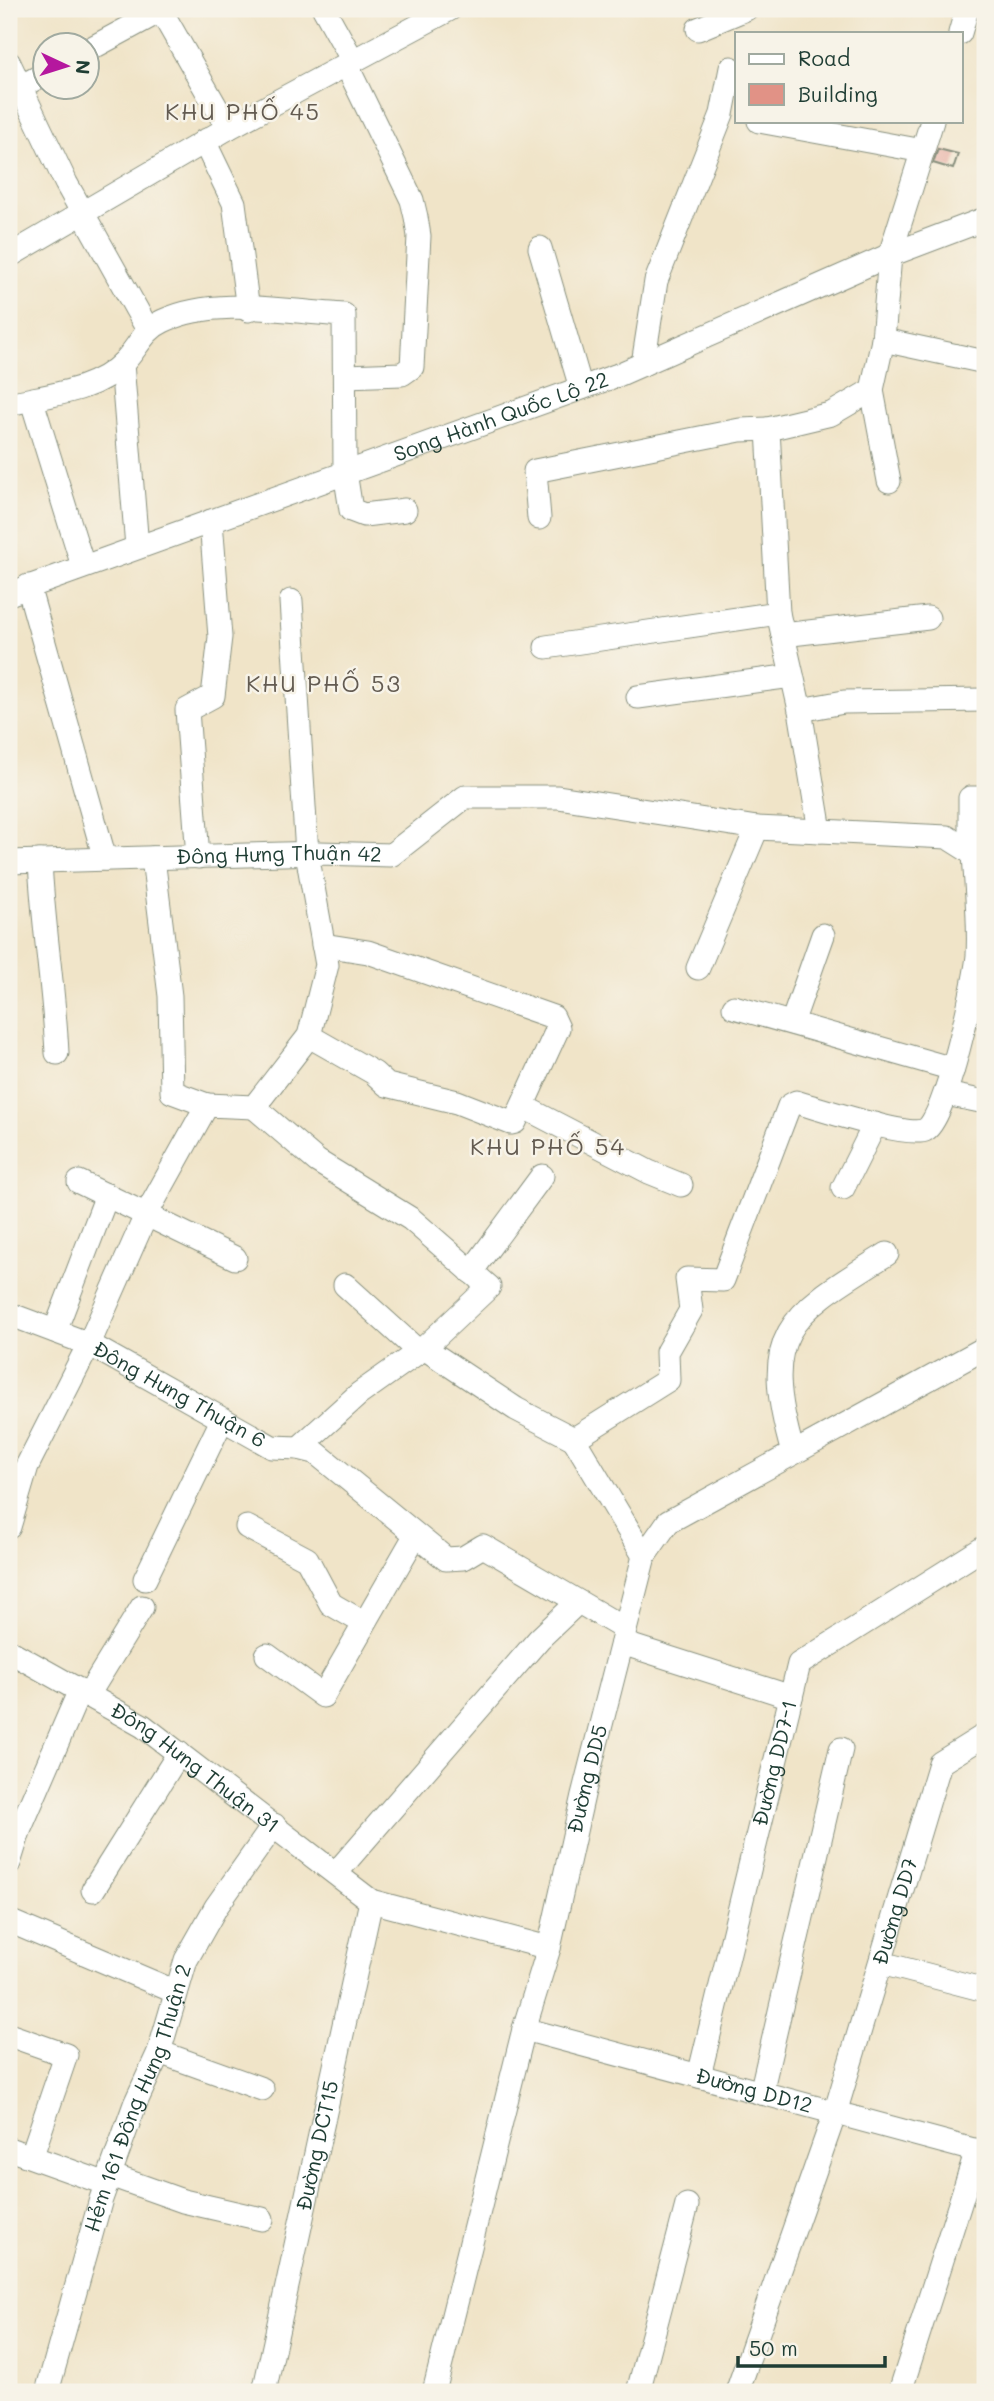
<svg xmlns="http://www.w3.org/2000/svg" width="994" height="2401" font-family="Mali,sans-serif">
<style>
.building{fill:#e19286}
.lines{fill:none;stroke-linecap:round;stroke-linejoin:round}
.minor-casing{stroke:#88907e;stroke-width:25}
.minor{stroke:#fff;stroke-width:23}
.labels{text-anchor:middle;stroke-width:5;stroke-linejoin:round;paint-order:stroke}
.street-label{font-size:21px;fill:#1f3d34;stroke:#f7f3e8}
.neighbourhood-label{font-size:23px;letter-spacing:2px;fill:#635b51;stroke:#f7f3e8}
</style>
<rect width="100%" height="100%" fill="#f7f3e8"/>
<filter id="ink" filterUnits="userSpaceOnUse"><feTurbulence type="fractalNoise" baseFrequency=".0143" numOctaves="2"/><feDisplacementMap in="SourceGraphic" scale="14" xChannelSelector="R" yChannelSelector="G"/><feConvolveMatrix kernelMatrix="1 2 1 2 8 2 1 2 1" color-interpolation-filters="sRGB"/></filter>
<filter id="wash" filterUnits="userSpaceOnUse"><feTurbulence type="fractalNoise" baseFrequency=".00686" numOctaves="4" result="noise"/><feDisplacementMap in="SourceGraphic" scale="28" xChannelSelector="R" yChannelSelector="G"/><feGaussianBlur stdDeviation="1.57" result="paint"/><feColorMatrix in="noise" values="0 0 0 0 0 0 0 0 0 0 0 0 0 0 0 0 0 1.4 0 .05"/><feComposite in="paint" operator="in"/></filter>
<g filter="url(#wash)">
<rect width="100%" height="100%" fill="#f0e4c8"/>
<g id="blocks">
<!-- building -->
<path class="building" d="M938 149 958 154 953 169 933 163Z"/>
</g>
</g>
<g filter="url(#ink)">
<use href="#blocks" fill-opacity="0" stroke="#88907e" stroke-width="2"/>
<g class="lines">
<defs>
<g id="minor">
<path d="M160 9 228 128"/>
<path d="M324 9 353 61"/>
<path d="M698 29 746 9"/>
<path d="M960 33 967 9"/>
<path d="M88 50 164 9"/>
<path d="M9 63 66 183 148 330"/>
<path d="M9 93 46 73"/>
<path d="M759 121 923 151"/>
<path d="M204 141 234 203 248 310"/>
<path d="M540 248 581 388"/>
<path d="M9 256 228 128 450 9"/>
<path d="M883 340 985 362"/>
<path d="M122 364 137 547"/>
<path d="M643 364 656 281 722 114 731 68"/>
<path d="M346 376 402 374 412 367 419 236 416 217 412 200 346 64"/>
<path d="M872 390 889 481"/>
<path d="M32 401 83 566"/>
<path d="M9 404C46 395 95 392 123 363 138 348 143 330 163 321 217 296 287 312 344 315L345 472 351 510 364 515 405 510"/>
<path d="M539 518 535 471 740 430 768 429"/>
<path d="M28 586 105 859"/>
<path id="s1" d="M9 594 618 375 890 255 985 219"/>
<path d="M783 635 928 618"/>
<path d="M546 647 778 613"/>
<path d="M638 697 792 676"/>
<path d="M800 710 844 702 985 700"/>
<path d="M820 831 800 710 778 613 768 429 831 414 872 390 883 340 890 255 932 121"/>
<path d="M970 852V798H985"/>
<path d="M198 857 187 710 213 696 220 637 211 521"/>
<path d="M153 858 170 996 172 1092 207 1105"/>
<path d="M40 861C43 926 54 989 57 1053"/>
<path id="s2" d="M9 862 319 853 391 855 465 797H558L757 828 947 837 974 854C976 887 980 922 978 955 976 981 945 1122 925 1130 908 1138 818 1108 796 1102L789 1106 723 1280 687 1279 691 1310 667 1352 668 1380 574 1439 516 1409 424 1348"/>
<path d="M698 968 757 828"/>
<path d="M734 1007 953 1069"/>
<path d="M792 1023 823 935"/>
<path d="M309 1036 374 1073 387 1085 457 1102 511 1123 515 1122 558 1028 553 1017 368 952 323 945"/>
<path d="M946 1094 985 1102"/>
<path d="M254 1107 317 1161 411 1219 489 1287 424 1348 359 1394 299 1448"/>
<path d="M524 1107 649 1172 681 1185"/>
<path d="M79 1182 235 1258"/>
<path d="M843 1188 875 1124"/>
<path d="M471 1272 542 1176"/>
<path d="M345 1285 419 1352"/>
<path id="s3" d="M9 1314 89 1344 272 1447 299 1448 315 1452 446 1559 463 1558 483 1546 625 1629"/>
<path d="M55 1331 107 1195"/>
<path d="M574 1439 644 1556"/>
<path d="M793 1453C758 1331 789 1315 887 1254"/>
<path d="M9 1527 27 1466 89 1344 147 1213 207 1105 254 1107 309 1036 327 965 307 854 291 601"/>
<path d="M247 1527 307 1559 331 1604 364 1623"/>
<path d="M145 1579 222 1420"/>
<path d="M622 1643 791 1697"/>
<path id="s4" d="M9 1651 143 1726 371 1901 549 1948"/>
<path d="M267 1655 323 1696 415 1536"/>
<path d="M88 1695 142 1607"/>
<path d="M9 1863 19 1831 80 1690"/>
<path d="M336 1873 539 1639 578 1602"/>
<path d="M93 1890 179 1753"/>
<path d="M9 1921 176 1992"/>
<path d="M881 1963 985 1990"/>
<path id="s5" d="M524 2029 985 2153"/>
<path d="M9 2035 66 2055 32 2155"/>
<path d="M159 2052 262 2089"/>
<path id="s6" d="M699 2076 799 1664 985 1547"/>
<path d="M761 2093 841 1749"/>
<path d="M9 2149 107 2184"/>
<path d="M110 2175 183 2201 262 2219"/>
<path id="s7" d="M47 2392 101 2199 135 2104 159 2052 186 1960 216 1907 274 1825"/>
<path id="s8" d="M264 2392 371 1901"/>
<path id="s9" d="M434 2392 524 2029 549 1948 583 1795 644 1556 668 1522 985 1348"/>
<path d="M638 2392 687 2205"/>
<path id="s10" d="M737 2392 835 2113 940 1763 985 1735"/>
<path d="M900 2392 977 2150"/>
</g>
</defs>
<!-- minor casing -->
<use href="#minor" class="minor-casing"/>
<!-- minor -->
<use href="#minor" class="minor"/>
</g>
</g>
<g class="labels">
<!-- street labels -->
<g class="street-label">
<text dy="7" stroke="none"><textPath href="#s1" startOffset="523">Song Hành Quốc Lộ 22</textPath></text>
<text dy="7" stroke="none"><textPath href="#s2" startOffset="270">Đông Hưng Thuận 42</textPath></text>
<text dy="7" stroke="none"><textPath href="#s3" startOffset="189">Đông Hưng Thuận 6</textPath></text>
<text dy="7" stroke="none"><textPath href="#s6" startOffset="322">Đường DD7-1</textPath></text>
<text dy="7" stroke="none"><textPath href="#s4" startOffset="220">Đông Hưng Thuận 31</textPath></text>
<text dy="7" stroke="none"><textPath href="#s9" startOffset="632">Đường DD5</textPath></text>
<text dy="7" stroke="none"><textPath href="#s10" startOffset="506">Đường DD7</textPath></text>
<text dy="7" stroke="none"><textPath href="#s5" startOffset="238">Đường DD12</textPath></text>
<text dy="7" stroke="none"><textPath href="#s7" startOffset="308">Hẻm 161 Đông Hưng Thuận 2</textPath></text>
<text dy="7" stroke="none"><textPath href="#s8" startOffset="252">Đường DCT15</textPath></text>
</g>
<!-- neighbourhood labels -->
<g class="neighbourhood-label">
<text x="243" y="120">KHU PHỐ 45</text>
<text x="324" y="692">KHU PHỐ 53</text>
<text x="548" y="1155">KHU PHỐ 54</text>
</g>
</g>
<!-- margin -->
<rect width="994" height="2401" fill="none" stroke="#f7f3e8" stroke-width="35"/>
<!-- legend -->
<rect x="735" y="32" width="228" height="91" fill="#f7f3e8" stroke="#a1aaa0" stroke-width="2"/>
<rect x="749" y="54" width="35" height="10" fill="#ffffff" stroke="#a1aaa0" stroke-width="2"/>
<text x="798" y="66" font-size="21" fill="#1f3d34">Road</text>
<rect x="749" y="84" width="35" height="21" fill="#e19286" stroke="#a1aaa0" stroke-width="2"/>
<text x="798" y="102" font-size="21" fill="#1f3d34">Building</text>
<!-- north arrow -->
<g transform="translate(66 66) rotate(94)"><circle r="33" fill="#f7f3e8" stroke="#a1aaa0" stroke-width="2"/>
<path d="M0-5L12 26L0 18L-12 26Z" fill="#b5179e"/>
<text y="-10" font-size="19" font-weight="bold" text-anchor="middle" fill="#1f3d34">N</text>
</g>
<!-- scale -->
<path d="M738 2356v10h147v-10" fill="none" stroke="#1f3d34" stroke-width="3.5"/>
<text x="749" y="2356" font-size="21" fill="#1f3d34" stroke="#f7f3e8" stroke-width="5" paint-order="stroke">50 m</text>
</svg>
